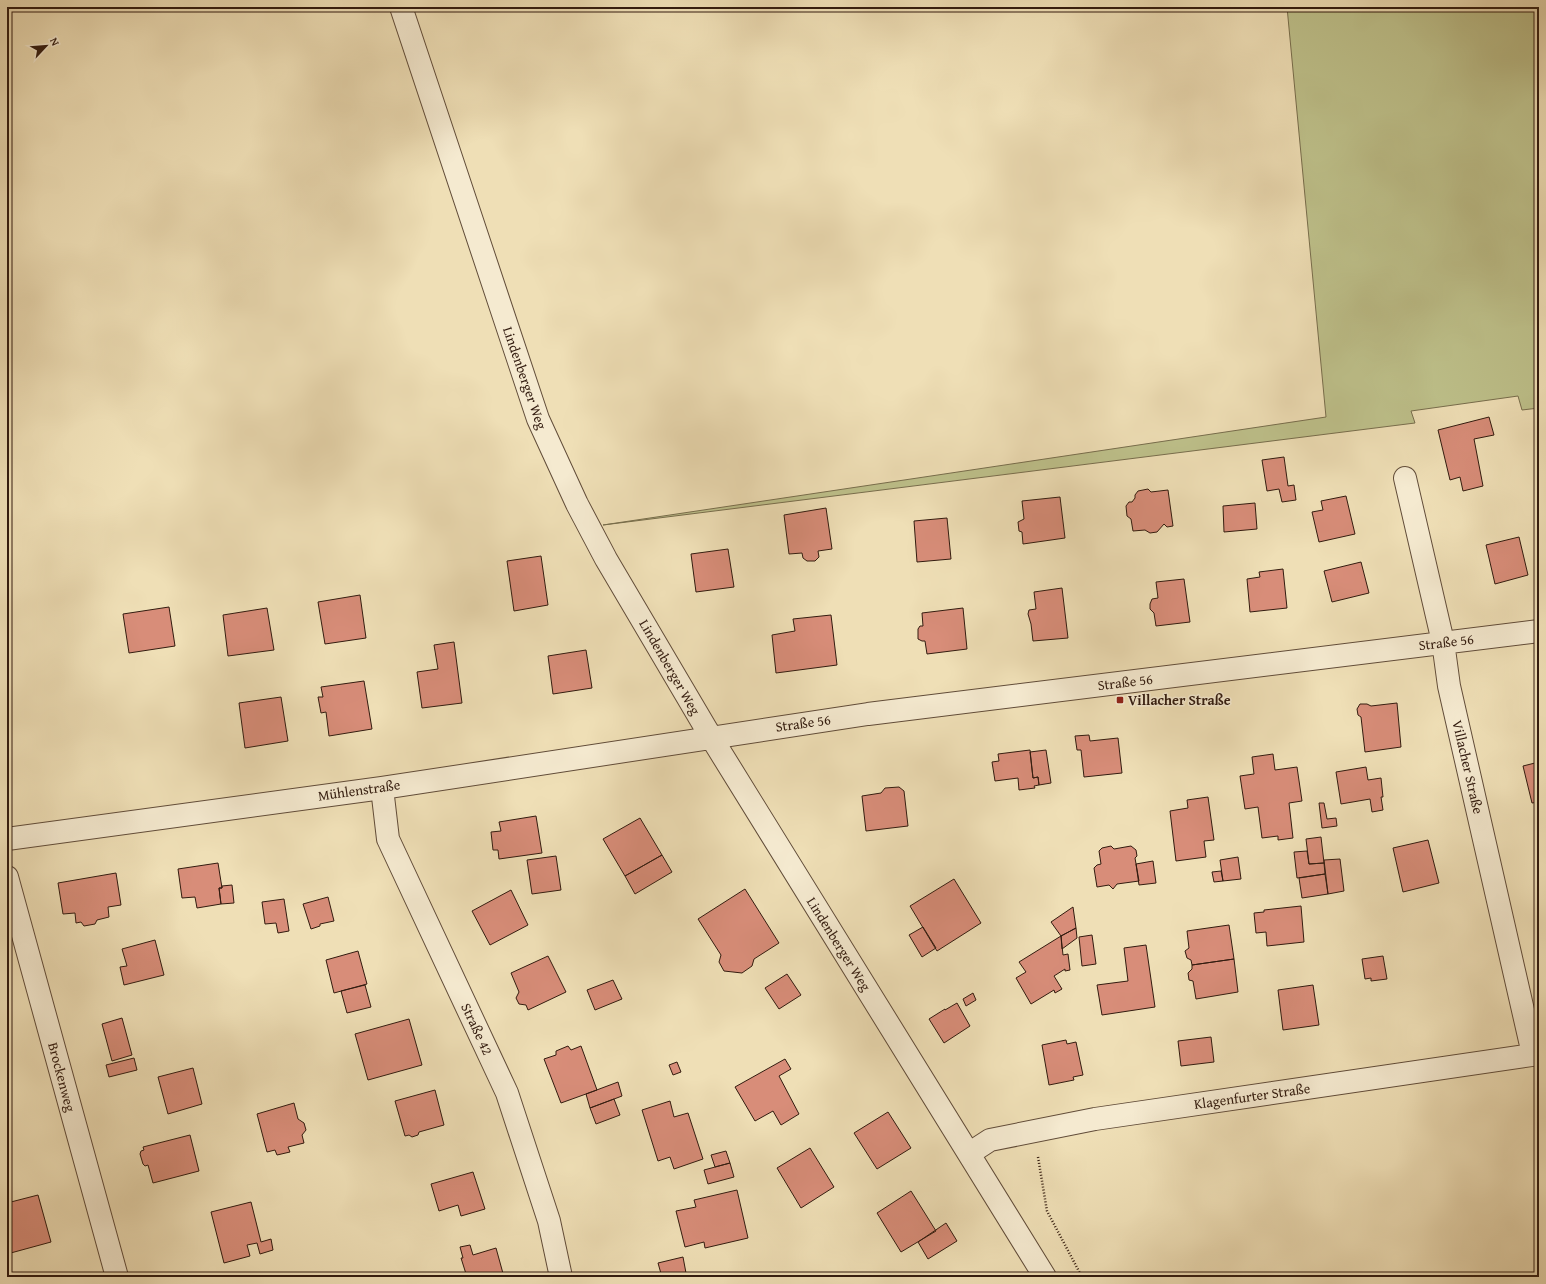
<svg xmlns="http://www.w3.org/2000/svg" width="1546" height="1284" font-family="'Gentium Book Plus',serif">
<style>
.green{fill:#bec18b;stroke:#786e4d}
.building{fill:#d88d79;stroke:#321b0f}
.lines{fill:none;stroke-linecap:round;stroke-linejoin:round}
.minor-casing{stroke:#614c39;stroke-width:24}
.path{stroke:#321b0f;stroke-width:2.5;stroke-dasharray:1 2;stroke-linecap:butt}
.minor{stroke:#f5ead0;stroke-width:22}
.poi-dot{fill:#8f2418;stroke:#f5ead0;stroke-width:1.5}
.labels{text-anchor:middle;stroke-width:3;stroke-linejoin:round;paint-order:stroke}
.street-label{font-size:14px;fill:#321b0f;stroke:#f5ead0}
.poi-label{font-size:14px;font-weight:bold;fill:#321b0f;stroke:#f5ead0;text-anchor:start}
</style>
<rect width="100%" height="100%" fill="#efdfb6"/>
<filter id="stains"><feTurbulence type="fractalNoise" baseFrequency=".005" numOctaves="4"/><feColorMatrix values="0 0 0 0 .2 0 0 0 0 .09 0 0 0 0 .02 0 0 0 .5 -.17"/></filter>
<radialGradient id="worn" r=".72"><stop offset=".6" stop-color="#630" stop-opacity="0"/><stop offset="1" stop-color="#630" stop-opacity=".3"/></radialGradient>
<!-- green -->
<path class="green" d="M1287 7H1539V408L1522 410 1518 396 1411 411 1415 423 603 525 1326 417Z"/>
<!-- building -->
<path class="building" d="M1489 417 1494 435 1474 439 1483 486 1463 491 1460 477 1450 480 1438 430Z
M1284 457 1288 486 1294 485 1296 500 1282 502 1279 489 1267 491 1262 460Z
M1148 489 1151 492 1168 490 1173 526 1167 527 1164 524 1157 532 1150 533 1145 530 1133 531 1131 519 1127 516 1126 506 1129 502H1132L1135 498V495L1138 491Z
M1346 496 1355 534 1319 542 1312 512 1323 510 1321 501Z
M1060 497 1065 538 1023 544 1022 532 1019 531 1018 522 1024 519 1022 501Z
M1255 503 1257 529 1224 532 1223 506Z
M826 508 832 549 818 551 819 557 815 561H807L803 558 802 553 789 554 784 515Z
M947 518 951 559 917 562 914 521Z
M1519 537 1528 575 1495 584 1486 545Z
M728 549 734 587 696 592 691 554Z
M541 556 548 605 514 611 507 561Z
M1361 562 1369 593 1332 602 1324 571Z
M1283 569 1287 608 1250 612 1247 579 1260 577 1259 572Z
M1184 579 1190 622 1156 626 1154 613 1150 609V604L1152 599 1158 598 1156 582Z
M1062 588 1068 638 1033 641 1031 624 1028 614 1029 610 1036 609 1034 592Z
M360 595 366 638 325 644 318 602Z
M169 607 175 646 129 653 123 614Z
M267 608 274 650 228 656 223 615Z
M963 608 967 649 927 654 925 641H922L918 639V629L920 626H923L922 613Z
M831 615 837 665 776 673 772 635 795 631 793 619Z
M454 642 462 703 422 708 417 672 438 669 434 645Z
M586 650 592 688 553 694 548 656Z
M364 681 372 729 329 736 326 712 321 713 318 697H323L321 687Z
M281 697 288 741 245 748 239 703Z
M1397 703 1401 747 1365 752 1361 717 1358 715 1357 709 1360 704H1367L1371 706Z
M1089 735 1090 741 1118 738 1122 773 1084 777 1081 750H1077L1075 736Z
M1030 750 1033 778 1038 777 1039 785 1034 786 1035 788 1019 790 1018 778 995 781 992 762 999 761 998 754Z
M1046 750 1051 783 1039 785 1038 777 1033 778 1030 752Z
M1273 754 1275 770 1297 767 1302 801 1289 803 1293 838 1278 840V836L1262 838 1258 807 1245 809 1240 776 1254 774 1252 757Z
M1539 762V802L1532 803 1523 766Z
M1366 767 1368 780 1381 778 1383 797H1381L1383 810 1372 812 1370 799 1341 804 1336 772Z
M899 787 904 791 908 826 866 831 862 796 881 793 885 788Z
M1208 797 1214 840 1204 841 1206 857 1176 861 1170 811 1188 808 1187 800Z
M1319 803H1324L1327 819 1336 818 1337 826 1322 828Z
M536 816 542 853 499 859 498 850H493L491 832 501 831 499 822Z
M640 818 662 855 625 876 603 839Z
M1321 837 1324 863 1309 864 1306 839Z
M1428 840 1439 883 1403 892 1393 848Z
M1111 846 1114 849 1131 846 1136 850 1137 856 1135 858 1139 881 1117 884 1113 889 1109 885 1097 887 1094 868 1097 865 1101 864 1099 851 1102 848Z
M1307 851 1309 864 1324 863 1325 874 1297 878 1294 852Z
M662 855 672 872 635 894 625 876Z
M556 856 561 890 532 894 527 860Z
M1238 857 1241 879 1223 881 1220 860Z
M1340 859 1344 891 1328 894 1324 860Z
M1153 861 1156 883 1139 885 1136 864Z
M218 863 222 888H219L221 904 197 908 195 897 182 898 178 869Z
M1221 871 1223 881 1214 882 1212 872Z
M116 873 121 905 108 907 109 917 97 920 95 924 84 926 81 922 76 923 75 913 63 914 58 883Z
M1325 874 1328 894 1302 898 1299 878Z
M954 879 981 923 937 951 910 906Z
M232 885 234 903 221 904 219 888H222V886Z
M745 889 779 943 754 959 752 966 742 973 724 971 719 962 721 955 698 919Z
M511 890 528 925 490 945 472 911Z
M328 897 334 921 320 924V926L311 929 303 904Z
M284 899 289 931 278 933 276 923 265 924 262 902Z
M1301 906 1304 942 1267 946 1266 932 1256 933 1254 913 1264 912V910Z
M1073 907 1076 928 1061 936 1051 922Z
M1229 925 1234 959 1192 965 1191 960 1187 958 1185 951 1189 948 1187 931Z
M923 927 936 948 922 957 909 935Z
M1076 928 1077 938 1062 949 1061 936Z
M1092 935 1096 964 1082 966 1079 937Z
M1061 936 1063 955 1068 954 1070 970 1065 971V969L1054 976 1062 989 1055 993 1054 990 1031 1004 1016 978 1026 972 1019 962Z
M155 940 164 975 124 985 120 967 127 966 122 949Z
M1146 945 1155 1007 1102 1015 1097 985 1128 981 1124 948Z
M358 951 367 984 334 993 326 960Z
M548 956 566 992 528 1010 526 1005 519 1004 516 998 519 992 511 973Z
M1383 956 1387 979 1371 981V978L1365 979 1362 959Z
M1234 959 1238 992 1196 999 1193 981 1189 980 1188 973 1192 969V965Z
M787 974 801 995 779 1009 765 988Z
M613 980 622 999 595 1010 587 990Z
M365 985 371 1007 347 1013 341 991Z
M1313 985 1319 1025 1283 1030 1278 990Z
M973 993 976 1000 966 1006 963 999Z
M957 1003 970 1026 944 1043 929 1019 945 1009V1010Z
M122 1018 132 1055 112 1061 102 1024Z
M409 1019 422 1065 368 1080 355 1034Z
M1211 1037 1214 1062 1181 1066 1178 1041Z
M1066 1040 1067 1044 1076 1042 1083 1075 1073 1077 1074 1080 1049 1085 1042 1045Z
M568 1046 571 1050 581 1046 597 1090 561 1103 544 1059 556 1055V1051Z
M134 1058 137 1070 109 1077 106 1065Z
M785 1059 791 1069 779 1076 799 1114 781 1125 773 1111 755 1121 735 1087Z
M677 1062 681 1072 673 1075 669 1065Z
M193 1068 202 1104 168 1114 158 1077Z
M618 1082 622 1096 590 1108 586 1094Z
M435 1090 444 1125 419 1132 418 1135 412 1137 409 1135 405 1136 395 1101Z
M614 1099 620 1115 596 1124 590 1108Z
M670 1101 674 1117 688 1113 703 1159 674 1169 670 1157 658 1161 642 1110Z
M294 1103 298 1119 304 1123 306 1130 302 1135 304 1143 288 1147 290 1152 277 1155 275 1150 267 1152 257 1114Z
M888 1112 911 1148 877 1169 854 1133Z
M190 1135 199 1171 153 1183 148 1165 145 1166 143 1164 140 1154 141 1151 144 1150 143 1147Z
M810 1148 834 1187 801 1208 777 1168Z
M726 1151 730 1163 715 1167 711 1155Z
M730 1163 734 1177 708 1184 704 1170Z
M473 1172 485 1209 461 1216 458 1205 439 1211 431 1184Z
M737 1190 748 1238 705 1248 704 1242 685 1247 676 1211 696 1207 694 1200Z
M911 1191 936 1231 901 1252 877 1213Z
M38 1195 51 1242 7 1254V1233L9 1232 7 1223V1203Z
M251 1202 261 1242 271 1239 273 1250 260 1254 257 1243 247 1245 250 1256 224 1263 211 1212Z
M946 1223 957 1241 928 1259 918 1242Z
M470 1245 473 1255 496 1248 504 1277H467L461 1258H463L460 1247Z
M683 1257 686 1273 669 1277H662L658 1263Z
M309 1273 310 1275 319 1273 320 1277H295Z
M686 1273 688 1277H669Z"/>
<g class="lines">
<defs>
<path id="minor" d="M401 7 538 419 577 504 606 559 711 737 1045 1277
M1405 478 1443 642 1449 686 1533 1054
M382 788 388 839 507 1093 549 1221 561 1277
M7 839 382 788 868 714 1539 631
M7 877 117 1277
M970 1153 990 1140 1095 1119 1539 1054"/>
</defs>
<!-- minor casing -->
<use href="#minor" class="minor-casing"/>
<!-- path -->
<path class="path" d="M1038 1157 1047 1211 1082 1277"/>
<!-- minor -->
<use href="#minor" class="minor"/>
</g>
<!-- markers -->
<rect class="poi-dot" x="1116" y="696" width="8" height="8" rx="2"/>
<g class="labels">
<!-- street labels -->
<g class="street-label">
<text transform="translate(525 378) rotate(71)" y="5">Lindenberger Weg</text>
<text transform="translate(1446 642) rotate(-7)" y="5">Straße 56</text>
<text transform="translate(670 667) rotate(60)" y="5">Lindenberger Weg</text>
<text transform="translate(1125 682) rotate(-7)" y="5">Straße 56</text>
<text transform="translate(803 723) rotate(-8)" y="5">Straße 56</text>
<text transform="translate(1468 767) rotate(77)" y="5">Villacher Straße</text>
<text transform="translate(359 790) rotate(-8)" y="5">Mühlenstraße</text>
<text transform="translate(839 944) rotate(58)" y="5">Lindenberger Weg</text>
<text transform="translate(477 1029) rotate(65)" y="5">Straße 42</text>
<text transform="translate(62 1077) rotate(75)" y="5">Brockenweg</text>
<text transform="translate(1252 1096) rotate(-8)" y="5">Klagenfurter Straße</text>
</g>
<!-- poi labels -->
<g class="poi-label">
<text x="1128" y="705">Villacher Straße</text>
</g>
</g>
<!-- margin -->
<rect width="1546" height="1284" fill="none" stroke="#efdfb6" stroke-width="24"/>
<rect x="8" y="8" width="1530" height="1268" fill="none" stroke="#321b0f" stroke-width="2"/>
<rect x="12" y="12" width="1522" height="1260" fill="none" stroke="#321b0f"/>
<!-- north arrow -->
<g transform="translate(46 46) rotate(64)" stroke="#f5ead0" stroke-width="3" paint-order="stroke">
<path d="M0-3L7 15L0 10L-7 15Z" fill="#321b0f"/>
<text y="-6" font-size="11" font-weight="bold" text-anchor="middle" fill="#321b0f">N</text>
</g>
<rect width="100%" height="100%" filter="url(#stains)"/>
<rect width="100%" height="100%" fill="url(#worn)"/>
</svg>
